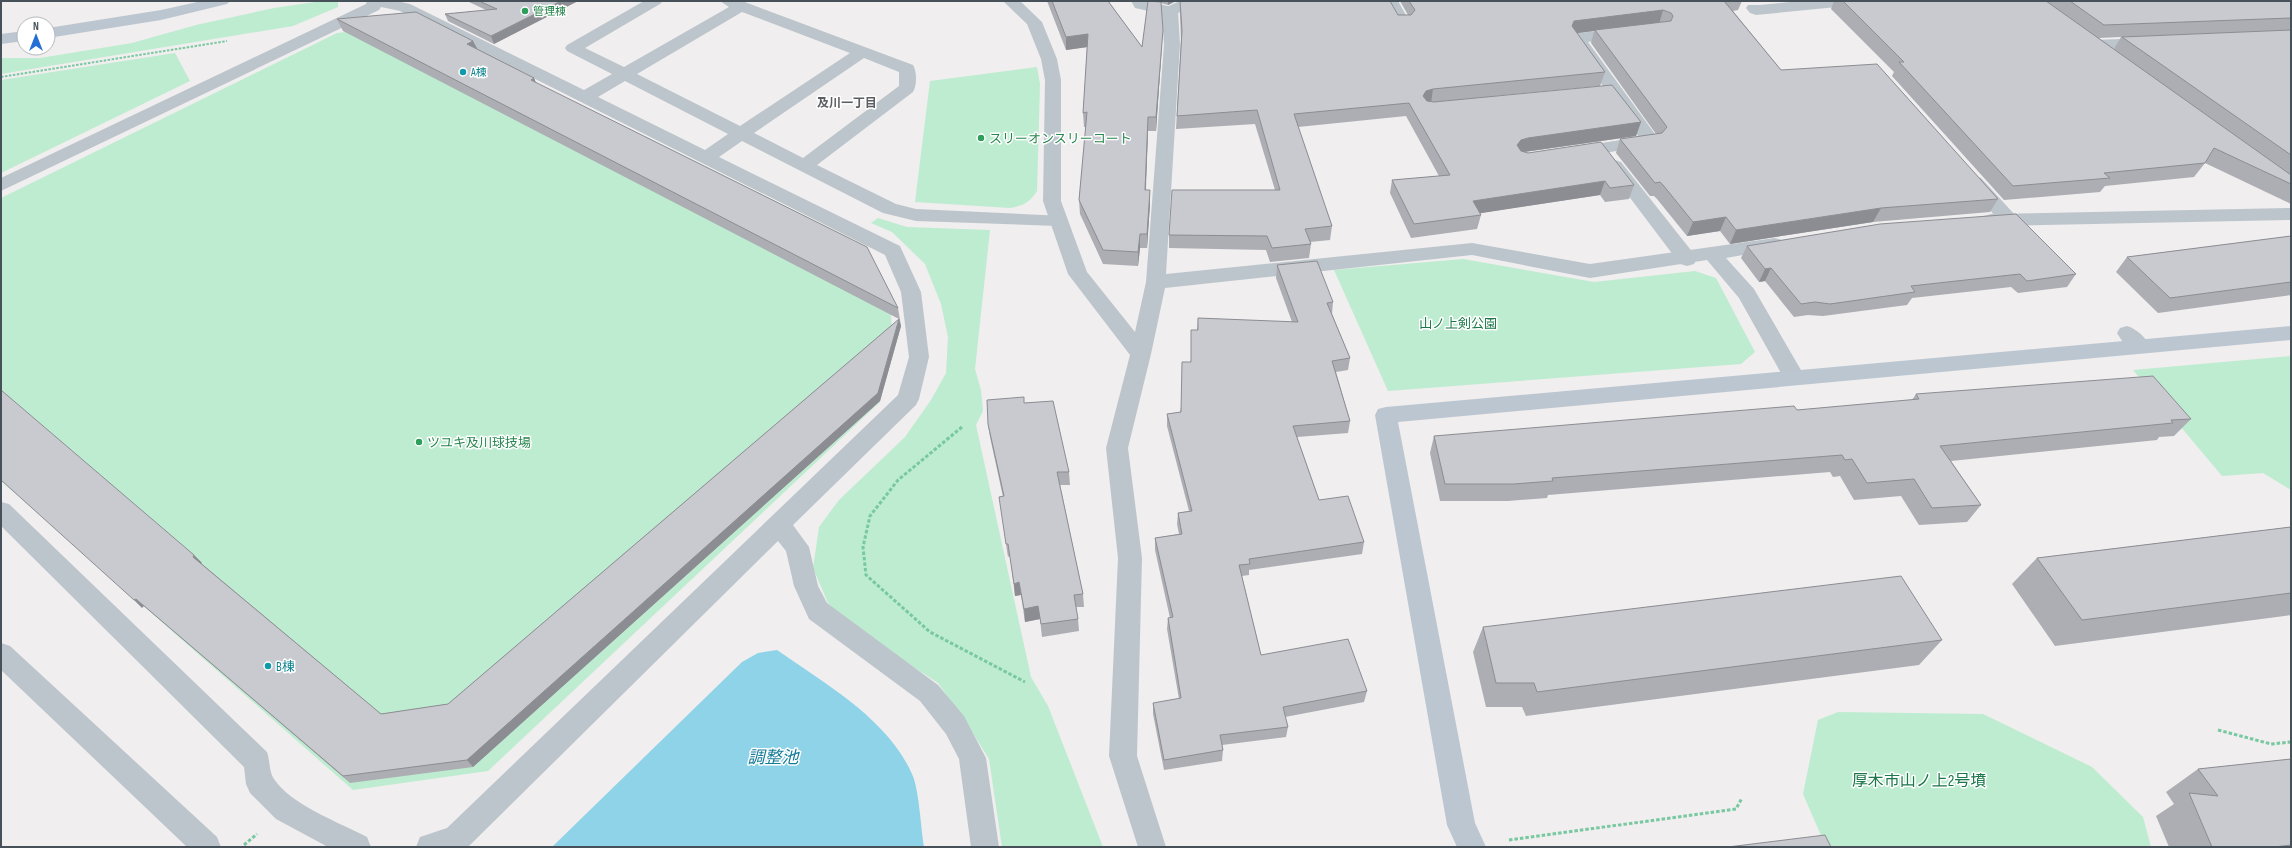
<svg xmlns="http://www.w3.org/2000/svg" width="2292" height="848" font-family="'Sofia Sans Condensed','Noto Sans JP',sans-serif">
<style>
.green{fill:#beecd0}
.water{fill:#8ed3e7}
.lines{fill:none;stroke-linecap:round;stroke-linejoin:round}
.path-far1{stroke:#78c8a1;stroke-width:2;stroke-dasharray:2.5 1.5;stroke-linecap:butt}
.path{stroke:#78c8a1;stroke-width:3;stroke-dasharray:3.5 2;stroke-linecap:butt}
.lane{fill:#bdc5cc;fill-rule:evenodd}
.street{fill:#bdc5cc;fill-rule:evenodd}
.secondary{fill:#bcc6d1;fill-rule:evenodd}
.wall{fill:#acaeb3;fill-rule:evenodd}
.shaded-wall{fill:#8c8d92}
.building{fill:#c8cad0;stroke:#8c8d92}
.leisure-dot{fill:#2e9e5b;stroke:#fff;stroke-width:1.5}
.culture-dot{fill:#0f9aa8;stroke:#fff;stroke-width:1.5}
.labels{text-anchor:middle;stroke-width:3;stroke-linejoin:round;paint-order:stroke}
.far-leisure-label{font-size:11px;fill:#27864d;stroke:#fff;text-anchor:start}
.far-culture-label{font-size:11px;fill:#0d838f;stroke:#fff;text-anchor:start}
.far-neighbourhood-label{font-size:12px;font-weight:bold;fill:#5b5e62;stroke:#fff}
.leisure-label{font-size:13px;fill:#27864d;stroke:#fff;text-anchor:start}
.park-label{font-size:13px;fill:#1c774a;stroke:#fff}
.culture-label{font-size:13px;fill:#0d838f;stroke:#fff;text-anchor:start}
.near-park-label{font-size:16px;fill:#1c774a;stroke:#fff}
.near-water-label{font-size:17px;font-style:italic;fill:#147c99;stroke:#fff}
</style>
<rect width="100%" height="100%" fill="#f0eeee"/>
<!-- green -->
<path class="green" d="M322 1H338V7L293 26 1 74V58H40L132 43 196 25 274 8Z
M413 25 890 295 893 352 880 402 488 771 353 790 1 481V198L337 33Z
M175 53 190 81 1 173V80Z
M1037 67 1040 84 1037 191C1030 202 1023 206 1010 208L915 202 930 81Z
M878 218 907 227 990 230 975 369 981 390 983 411 976 425 1031 677 1048 706 1103 847H1002L989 759 969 727 938 683 848 624 828 603 813 568 819 527 839 500 905 437 931 400 946 373 948 337 941 304 925 264 892 232 871 223Z
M1463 259 1594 282 1695 271 1716 278 1755 352 1741 364 1388 391 1334 270Z
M2291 356V490L2263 473 2222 476 2133 370Z
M1838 712 1983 714 2092 767 2143 817 2151 847H1826L1803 794 1818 720Z"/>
<!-- water -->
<path class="water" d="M777 650C824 683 888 719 912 774 919 788 921 830 924 847H552L742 662 758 653Z"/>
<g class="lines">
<!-- path-far1 -->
<path class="path-far1" d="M1 77 227 41"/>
<!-- path -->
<path class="path" d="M962 427 898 480 870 516 863 547 866 575 930 632 1025 682
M2218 730 2271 744 2291 742
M1509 840 1736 809 1742 798
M244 845 257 834"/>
<!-- lane -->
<path class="lane" d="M367 1H396L410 4 584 90 612 74 567 51 565 48 567 45 644 1H663L660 4 585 48 624 67 729 7 720 1H742L913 65C917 71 917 86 913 92L817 165 896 204 916 209 1064 216 1066 220 1064 224 1057 226 916 221 883 213 742 141 719 157 900 246 921 292 929 357 919 399 916 405 793 525 809 547 818 586 827 603 938 685 964 716 986 758 999 847H971L959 759 946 734 920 701 809 619 794 586 786 551 778 541 468 847H416L420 837 447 828 898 395 909 357 901 292 885 255 400 11 381 7 379 10 1 191V178L366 4ZM742 12 850 53 740 126 637 74ZM864 58 899 72V86L803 158 754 133ZM625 81 728 134 705 150 598 97Z
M1180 1H1201L1198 4 1176 14H1164L1162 11 1164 8Z
M1382 1H1398L1411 24 1409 27H1397Z
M1622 29 1628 31 1630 34 1628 37 1588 42 1660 141 1657 145 1651 146 1576 157 1570 156 1567 152 1570 148 1639 137 1569 38 1571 35 1577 33Z
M2146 38 2152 40 2154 43 2152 46 2092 50 2086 48 2084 45 2086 42 2092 40Z
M1615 160 1621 162 1694 254 1697 259 1694 264 1687 266 1680 264 1606 166 1609 162Z
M1975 176 1981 178 2015 215 2017 219 2015 223 2008 225 2001 223 1969 186 1966 182 1969 178Z
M1 502 9 504 267 752C270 760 269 772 274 779 290 804 340 823 367 837L371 847H328L276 819 250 793 246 784 244 767 1 526Z"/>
<!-- street -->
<path class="street" d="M1003 1H1020L1042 22 1057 59 1061 80V201L1087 272 1135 332 1146 282 1164 44 1162 14 1135 8 1131 1H1147L1176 8 1178 11 1180 44 1166 274 1472 243 1590 264 1775 238 1782 240 1785 244 1782 248 1726 258 1754 289 1805 377 1802 382 1794 385 1786 382 1739 298 1707 260 1590 278 1472 255 1165 288 1151 354 1128 448 1142 558 1137 756 1166 847H1138L1109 756 1118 558 1106 448 1130 355 1068 274 1043 201 1045 80 1041 59 1027 24Z
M1800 1H1855L1852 4 1847 6 1756 15 1750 13 1746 8 1748 5H1760Z
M2291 208V220L1991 226 1984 224 1982 220 1984 216 1991 214Z
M2127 326C2137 329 2145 337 2150 346L2147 351C2133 355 2124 345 2117 333L2120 328Z
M1 643 10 646 217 837 221 847H187L1 670Z"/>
<!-- secondary -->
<path class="secondary" d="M202 1H230L227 4 161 20 48 38V28L161 10Z
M24 31V41L1 44V34Z
M2291 326V340L1398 422 1475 823 1486 847H1457L1447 825 1375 415 1378 409 1386 407Z"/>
</g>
<!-- wall -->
<path class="wall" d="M467 1H578L494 44 448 21 445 14 486 10Z
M1047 1H1108L1142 47 1148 1H1176L1168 5 1161 3 1162 44 1156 131H1148L1146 190H1150V204L1147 248H1140L1138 266 1103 264 1080 214 1079 200 1086 127H1084L1083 113 1087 47 1066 50Z
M1180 1 1408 15 1400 1H1742L1738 10 1733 11 1781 70 1998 199 1990 212 1873 222 1730 244 1720 231 1687 236 1657 199 1654 196H1650L1616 153 1620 139 1656 134 1591 43 1594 31 1577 33 1605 72 1600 86 1495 96 1641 122 1636 136 1524 152 1634 185 1629 199 1605 202 1600 195 1480 213 1481 215 1477 229 1411 238 1390 193 1392 180 1439 176 1406 116 1298 127 1332 226 1330 240 1310 242 1311 244 1309 258 1270 262 1266 250 1169 248V235L1275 190 1255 124 1176 129 1181 40 1180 14Z
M1834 1H2291V204L2205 163 2194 177 2105 186 2100 192 2004 200 1892 76 1894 72 1831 9ZM2121 37 2114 49 2099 38Z
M337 19 473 41 477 49 534 78 536 83 898 308 901 326 880 401 473 767 350 783 144 606 142 608 194 555 202 563H201L381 714 448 704 899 319 343 31Z
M2291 236V295L2158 313 2116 272 2127 257Z
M1747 246 2076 274 2067 287 2018 293 2011 287 1912 298 1907 305 1823 316 1808 315 1794 317 1765 281 1759 282 1741 258Z
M1277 265 1333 302 1332 314 1350 358 1348 370 1336 372 1350 421 1348 433 1297 437 1319 500 1364 542 1362 554 1249 570V575L1242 576 1261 655 1367 691 1364 702 1285 717 1288 727 1286 737 1222 745 1223 750 1222 761 1164 770 1153 714V703L1179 699 1167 629 1168 618H1170L1155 550V538L1179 534 1177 524 1178 513 1189 511 1167 426V414L1180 412 1197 330 1198 318 1292 322 1276 278Z
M1916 394 2191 419 2174 436 2159 437 2157 440 1951 461 1981 505 1967 522 1919 525 1901 496 1854 500 1840 476 1833 477 1830 472 1548 495 1547 498 1508 501H1440L1430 453 1434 436 1797 410 1912 400Z
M1024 403 1069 472 1070 485H1060L1083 594 1084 607H1076L1078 619 1079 631 1042 637 1040 619 1025 622 1021 595 1015 596 1010 556 1008 557 1006 544 1003 497 990 437 988 424Z
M2291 527V615L2055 646 2012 584 2037 558Z
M1483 627 1942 640 1919 665 1526 716 1522 707H1486L1473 652Z
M2291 759V847H2169L2156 816 2174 804 2166 792 2198 769Z"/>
<!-- shaded-wall -->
<path class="shaded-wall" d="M561 1H578L494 44 491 36Z
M1168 1H1176L1168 5Z
M1663 10 1659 24 1595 30 1594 31 1570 34 1572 26 1574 21Z
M1163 30 1162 44 1156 131V117Z
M1088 34V47L1066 50V37Z
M473 41 479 52 467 44Z
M534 78 539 90 531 80Z
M1433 89 1431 103 1424 104 1423 96 1426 91Z
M1148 117V131L1145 204V190Z
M1641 122 1636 136 1524 152 1514 159 1517 145 1521 140 1528 138Z
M1605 181 1600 195 1469 215 1473 201Z
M1150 190V204L1147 248V234Z
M1881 208 1873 222 1730 244 1736 230Z
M1726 217 1720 231 1687 236 1693 222Z
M1140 234V248L1138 266V252Z
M1771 268 1765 281 1759 282 1765 269Z
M899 319 901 326 880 401 473 767 467 760Z
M194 555 202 563 200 564 193 557Z
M1019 582 1021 595 1015 596 1014 584Z
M136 599 144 606 142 608 134 600Z
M1038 606 1040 619 1025 622 1024 609Z"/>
<!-- building -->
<path class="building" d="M479 1H561L491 36 445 14 497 9Z
M1052 1H1108L1142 47 1148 1 1161 2 1163 30 1156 117H1148L1145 190H1150L1147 234H1140L1138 252 1103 250 1079 200 1087 112 1083 113 1088 34 1066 37Z
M1180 1H1390L1398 15H1411L1415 10 1409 1H1724L1781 70 1877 64 1998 199 1881 208 1736 230 1726 217 1693 222 1663 185 1660 182 1655 183 1620 139 1662 133 1667 127 1595 30 1671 21 1673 16 1671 13 1663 10 1574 21 1572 26 1605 72 1433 89 1426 91 1423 96 1427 101 1434 102 1612 85 1641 122 1528 138 1521 140 1517 145 1521 151 1528 153 1601 142 1634 185 1610 188 1605 181 1473 201 1481 215 1414 224 1392 180 1450 175 1409 103 1294 114 1332 226 1305 229 1311 244 1272 248 1267 236 1169 235 1172 190H1280L1257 110 1177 116 1182 31Z
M1843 1H2046L2291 175V184L2214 148 2205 163 2104 173 2110 178 2013 186 1899 62H1904Z
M2070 1H2291V18L2104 25Z
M416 12 473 41 467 44 534 78 531 80 867 247 898 308 337 19Z
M2291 30V155L2122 37Z
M2016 214 2076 274 2027 281 2020 274 1911 286 1915 292 1830 304 1815 302 1801 304 1771 268 1765 269 1747 246 1880 224Z
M2291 236V282L2170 298 2127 257Z
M1317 261 1333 302 1327 303 1350 358 1332 361 1350 421 1293 426 1319 500 1348 496 1364 542 1249 559 1250 564 1239 565 1261 655 1348 639 1367 691 1283 707 1288 727 1220 735 1223 750 1164 760 1153 703 1181 698 1168 618 1173 617 1155 538 1182 534 1178 513 1192 511 1167 414 1181 412 1182 362H1191V330H1198V318L1298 322 1277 265Z
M899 319 878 393 467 760 343 776 136 599 134 600 1 480V390L194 555 193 557 381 714 448 704Z
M2153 376 2191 419 2171 420 2173 423 1940 446 1981 505 1932 508 1914 479 1867 483 1852 459 1845 460 1842 455 1552 478 1553 481 1514 484H1445L1434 436 1794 406 1797 410 1919 399 1916 394Z
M1024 397V403L1053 401 1069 472H1057L1083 594 1074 595 1078 619 1041 624 1038 606 1024 609 1019 582 1014 584 1008 544H1006L999 497 1004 496 988 424 987 400Z
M2291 527V593L2082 620 2037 558Z
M1901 576 1942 640 1537 692 1534 683H1496L1483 627Z
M2291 759V845L2274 847H2212L2189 793 2218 796 2198 769Z
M1825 835 1831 847H1728Z"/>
<!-- markers -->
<g class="leisure-dot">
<circle cx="525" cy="11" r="4"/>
<circle cx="981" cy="138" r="4"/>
<circle cx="419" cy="442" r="4"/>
</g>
<g class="culture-dot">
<circle cx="463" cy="72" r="4"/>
<circle cx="268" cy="666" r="4"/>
</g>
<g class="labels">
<!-- far-leisure labels -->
<g class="far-leisure-label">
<text x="533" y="15">管理棟</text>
</g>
<!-- far-culture labels -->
<g class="far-culture-label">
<text x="471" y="76">A棟</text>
</g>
<!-- far-neighbourhood labels -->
<g class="far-neighbourhood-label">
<text x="847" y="107">及川一丁目</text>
</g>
<!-- leisure labels -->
<g class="leisure-label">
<text x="989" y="143">スリーオンスリーコート</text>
<text x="427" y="447">ツユキ及川球技場</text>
</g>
<!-- park labels -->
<g class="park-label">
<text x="1458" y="328">山ノ上剣公園</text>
</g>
<!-- culture labels -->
<g class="culture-label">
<text x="276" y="671">B棟</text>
</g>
<!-- near-park labels -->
<g class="near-park-label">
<text x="1919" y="786">厚木市山ノ上2号墳</text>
</g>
<!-- near-water labels -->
<g class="near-water-label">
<text x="773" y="763">調整池</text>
</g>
</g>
<!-- border -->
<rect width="2292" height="848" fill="none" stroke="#47515a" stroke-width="4"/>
<!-- north arrow -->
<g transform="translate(36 36)"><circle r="19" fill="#ffffff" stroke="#b5b9bd"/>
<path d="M0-3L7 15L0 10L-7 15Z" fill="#236fd5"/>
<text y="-6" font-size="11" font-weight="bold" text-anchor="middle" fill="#47515a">N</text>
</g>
</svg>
